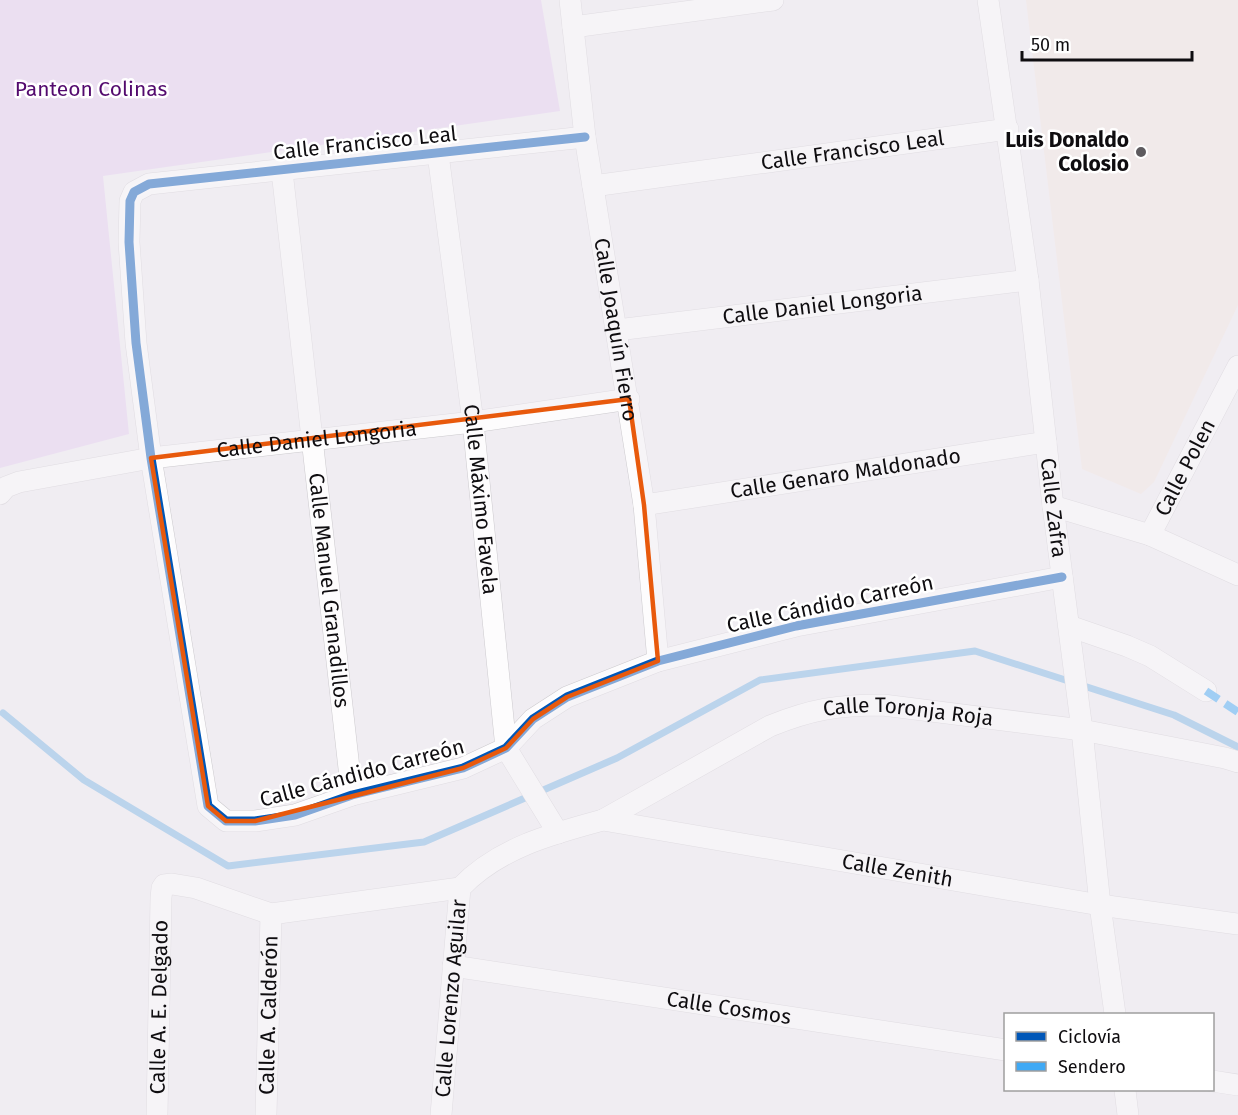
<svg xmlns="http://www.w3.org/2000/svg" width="1238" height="1115" font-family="'Fira Sans',sans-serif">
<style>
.commercial{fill:#f2e6e0}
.green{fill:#e4cff0}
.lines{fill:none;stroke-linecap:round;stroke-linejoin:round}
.stream{stroke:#7ab5e4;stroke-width:7}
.minor-casing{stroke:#cccace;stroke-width:22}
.minor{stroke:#fdfcfd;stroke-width:21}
.quiet{stroke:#3fa9f5;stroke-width:8;stroke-dasharray:15 8;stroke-linecap:butt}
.cycleway-casing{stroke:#fff;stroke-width:13}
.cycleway{stroke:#0057b8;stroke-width:9}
.marked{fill:none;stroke:#e8590c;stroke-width:4.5;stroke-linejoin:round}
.poi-dot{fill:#5e5b5f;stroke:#fff;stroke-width:2}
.labels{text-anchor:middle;stroke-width:5;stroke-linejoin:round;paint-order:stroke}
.park-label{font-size:21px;fill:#530a6e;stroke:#fff}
.poi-label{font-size:21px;font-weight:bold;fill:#0f0d10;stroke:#fff;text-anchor:end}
.street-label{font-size:21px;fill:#0f0d10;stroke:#fff}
</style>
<rect width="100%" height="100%" fill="#f0edf2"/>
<!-- commercial -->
<path class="commercial" d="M1026 0H1238V305L1154 482 1141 494 1082 469Z"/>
<!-- green -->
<path class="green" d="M0 0H541L560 111 103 176 129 434 0 468Z"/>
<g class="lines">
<!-- stream -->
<path class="stream" d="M3 713 84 780 228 866 424 842 617 758 760 680 975 651 1174 715 1238 747"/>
<defs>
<g id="minor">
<path id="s1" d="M570 0 585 137 644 505 658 661"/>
<path id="s2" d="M988 0 1028 280 1053 506 1082 730 1100 905 1115 1014"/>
<path d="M573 27 773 0"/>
<path d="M585 137 149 184 134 192 130 201 129 242 136 343 151 458 208 806 226 821H255L295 815 352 795 463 768 506 748 533 719 567 697 658 661 796 626 1062 577"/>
<path id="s3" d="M438 154 473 422 506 748 558 833"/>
<path id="s4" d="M282 171 352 795"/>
<path id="s5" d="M593 186 1008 129"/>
<path id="s6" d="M617 330 1028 280"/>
<path id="s7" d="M0 494 6 487 19 482 151 458 473 422 629 399"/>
<path id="s8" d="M644 505 1046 442"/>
<path d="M1053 506 1150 535 1238 575"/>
<path id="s9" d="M1150 535 1238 366"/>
<path d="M1069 626 1127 646 1150 656 1206 691"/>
<path id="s10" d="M603 820 770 726C812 709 838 705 883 705L1082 730 1225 758 1238 762"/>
<path id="s11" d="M453 966 1006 1050"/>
<path d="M1212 1081 1238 1085"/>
<path d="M1125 1090 1128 1115"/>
<path id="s12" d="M157 1115 161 898 162 888 164 885 172 884 196 888 271 914 460 888"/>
<path id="s13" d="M266 1115 271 914"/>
<path id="s14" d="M441 1115 460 888C498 848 551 834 603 820L1100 905 1238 924"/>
</g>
</defs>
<!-- minor casing -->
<use href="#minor" class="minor-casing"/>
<!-- minor -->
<use href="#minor" class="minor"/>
<!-- quiet -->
<path class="quiet" d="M1206 691 1238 712"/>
<defs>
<path id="cycleway" d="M585 137 149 184 134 192 130 201 129 242 136 343 151 458 208 806 226 821H255L295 815 352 795 463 768 506 748 533 719 567 697 658 661 796 626 1062 577"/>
</defs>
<!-- cycleway casing -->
<use href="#cycleway" class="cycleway-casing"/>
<!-- cycleway -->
<use href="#cycleway" class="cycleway"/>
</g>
<!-- marked area -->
<path d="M0 0H1238V1115H0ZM629 399 644 505 658 661 567 697 533 719 506 748 463 768 255 821H226L208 806 151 458Z" fill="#f0edf2" fill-opacity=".55" fill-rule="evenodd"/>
<path class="marked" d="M629 399 644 505 658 661 567 697 533 719 506 748 463 768 255 821H226L208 806 151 458Z"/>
<!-- markers -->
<circle class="poi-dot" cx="1141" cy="152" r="6"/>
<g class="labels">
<!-- park labels -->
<g class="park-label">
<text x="91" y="96">Panteon Colinas</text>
</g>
<!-- poi labels -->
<g class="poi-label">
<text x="1129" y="147">Luis Donaldo<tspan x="1129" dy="24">Colosio</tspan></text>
</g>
<!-- street labels -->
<g class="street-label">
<text transform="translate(365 143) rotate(-6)" y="7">Calle Francisco Leal</text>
<text dy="7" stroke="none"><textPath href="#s5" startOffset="262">Calle Francisco Leal</textPath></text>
<text dy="7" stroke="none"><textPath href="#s6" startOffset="207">Calle Daniel Longoria</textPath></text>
<text dy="7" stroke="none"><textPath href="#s1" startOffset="333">Calle Joaquín Fierro</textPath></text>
<text dy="7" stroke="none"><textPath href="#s7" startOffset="324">Calle Daniel Longoria</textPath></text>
<text dy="7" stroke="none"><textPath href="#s9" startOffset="76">Calle Polen</textPath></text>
<text dy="7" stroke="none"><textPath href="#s8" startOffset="204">Calle Genaro Maldonado</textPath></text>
<text dy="7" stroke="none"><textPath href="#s3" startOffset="348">Calle Máximo Favela</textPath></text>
<text dy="7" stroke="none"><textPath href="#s2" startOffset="512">Calle Zafra</textPath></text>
<text dy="7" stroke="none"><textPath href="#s4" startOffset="422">Calle Manuel Granadillos</textPath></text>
<text transform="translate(830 604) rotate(-12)" y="7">Calle Cándido Carreón</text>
<text dy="7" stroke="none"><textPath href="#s10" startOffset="333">Calle Toronja Roja</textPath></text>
<text transform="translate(362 773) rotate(-15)" y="7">Calle Cándido Carreón</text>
<text dy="7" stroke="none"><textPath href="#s14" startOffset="687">Calle Zenith</textPath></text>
<text dy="7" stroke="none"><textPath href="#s14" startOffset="117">Calle Lorenzo Aguilar</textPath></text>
<text dy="7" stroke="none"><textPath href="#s12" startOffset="108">Calle A. E. Delgado</textPath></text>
<text dy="7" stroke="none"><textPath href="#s11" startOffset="279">Calle Cosmos</textPath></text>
<text dy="7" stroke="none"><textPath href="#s13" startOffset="100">Calle A. Calderón</textPath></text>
</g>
</g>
<!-- legend -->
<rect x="1004" y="1013" width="210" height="78" fill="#ffffff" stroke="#9f9e9f" stroke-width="1.5"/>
<rect x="1016" y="1032" width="30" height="9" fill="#0057b8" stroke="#9f9e9f" stroke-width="1.5"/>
<text x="1058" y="1043" font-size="18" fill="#0f0d10">Ciclovía</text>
<rect x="1016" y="1062" width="30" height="9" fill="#3fa9f5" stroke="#9f9e9f" stroke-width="1.5"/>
<text x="1058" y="1073" font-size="18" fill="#0f0d10">Sendero</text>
<!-- scale -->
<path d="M1022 51v9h170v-9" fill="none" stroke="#0f0d10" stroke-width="3"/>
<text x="1031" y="51" font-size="18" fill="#0f0d10" stroke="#ffffff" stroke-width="4.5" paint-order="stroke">50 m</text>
</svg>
